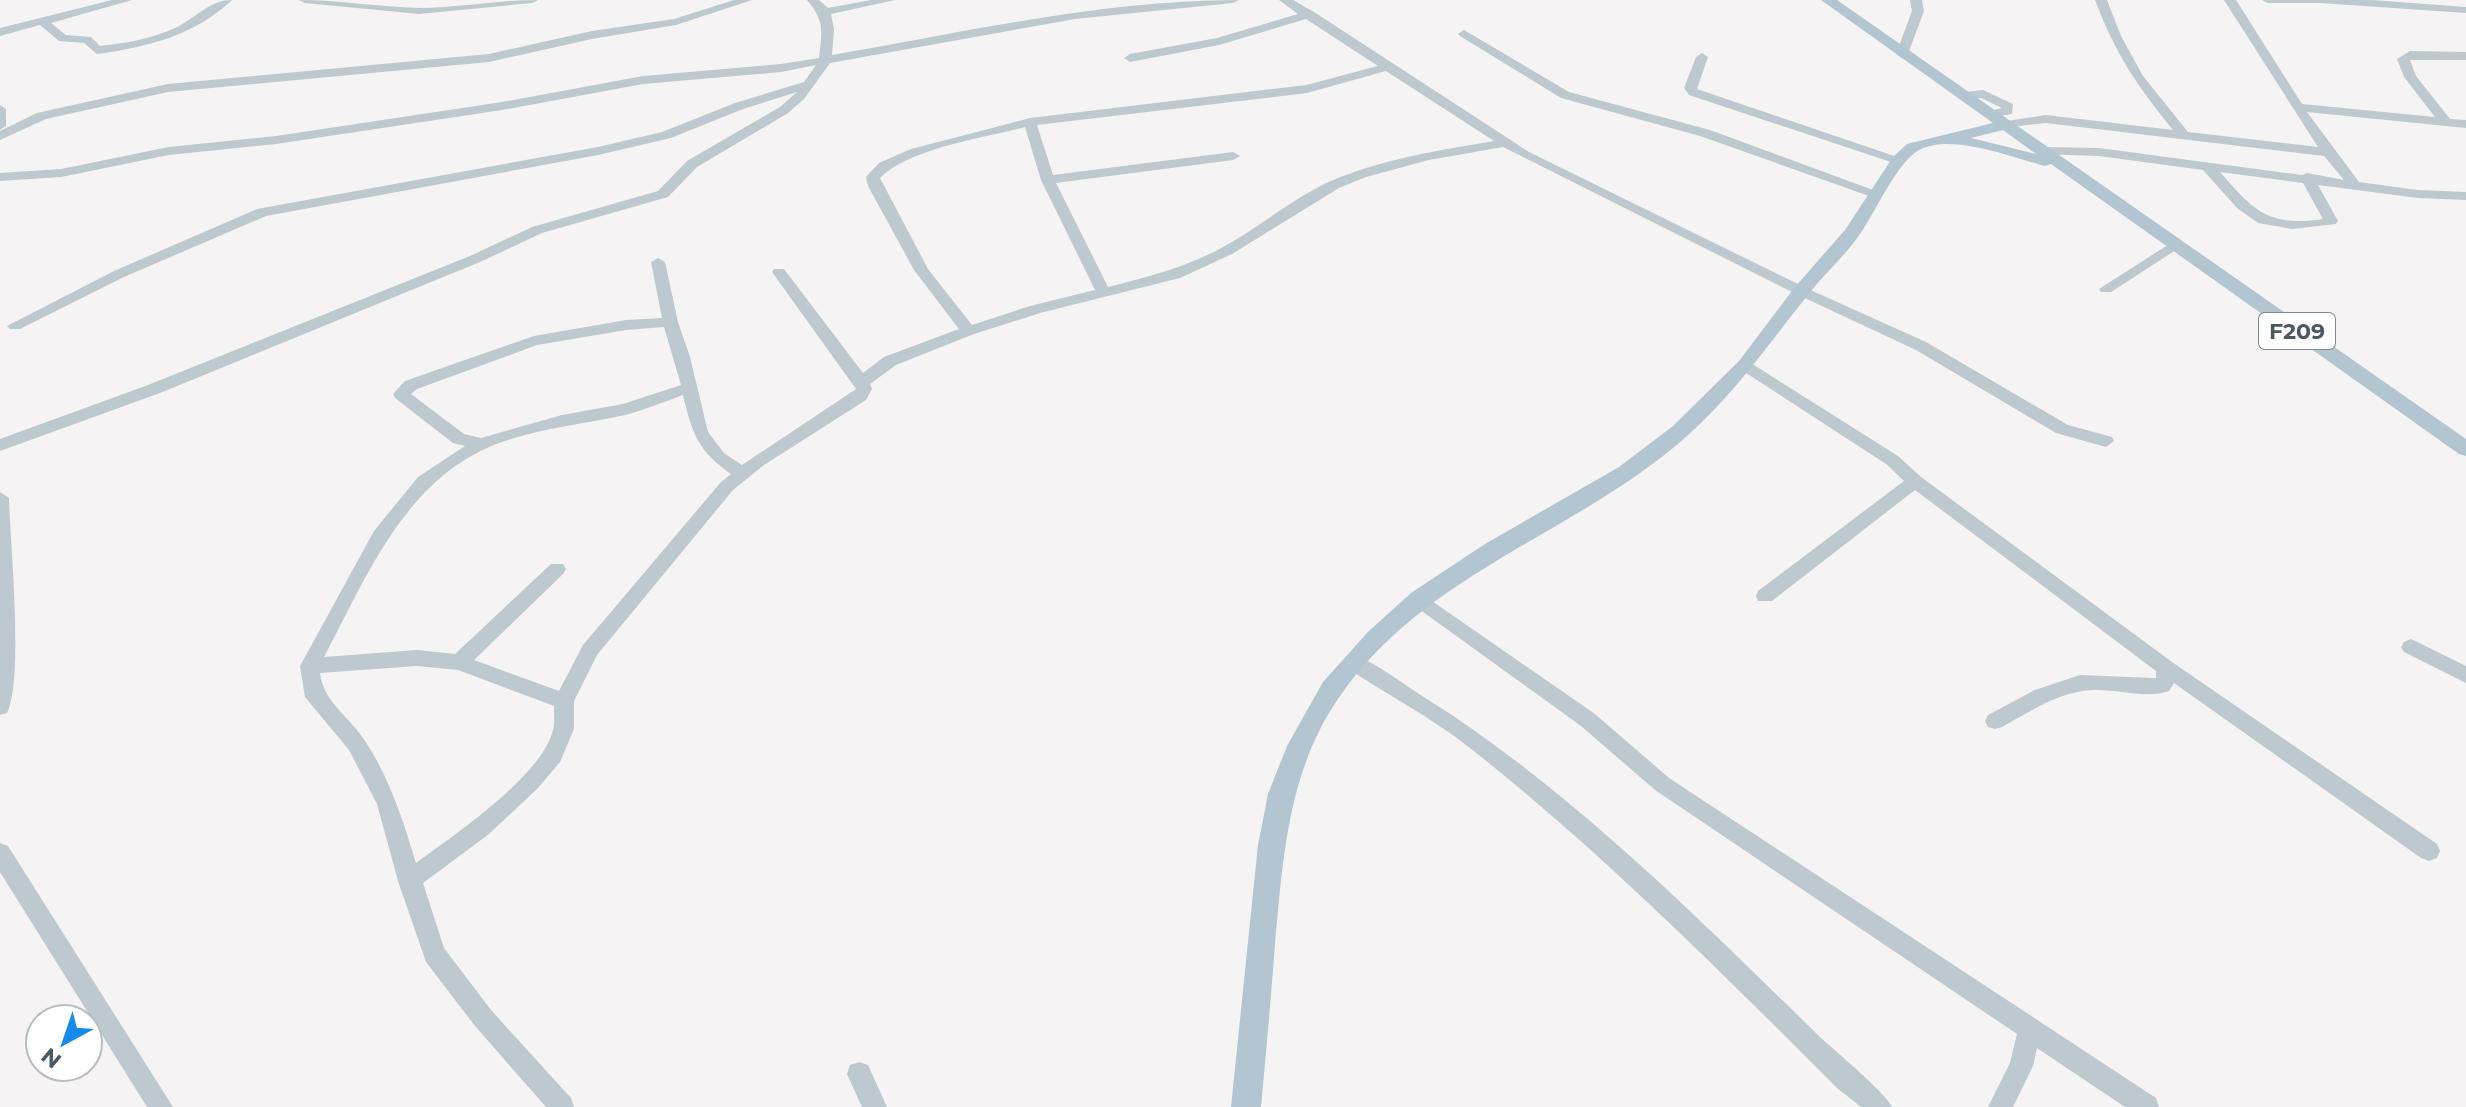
<svg xmlns="http://www.w3.org/2000/svg" width="2466" height="1107" font-family="Montserrat,sans-serif">
<style>
.lines{fill:none;stroke-linecap:round;stroke-linejoin:round}
.minor{fill:#bec9cf;fill-rule:evenodd}
.major{fill:#b2c5d1;fill-rule:evenodd}
.labels{text-anchor:middle;stroke-width:7;stroke-linejoin:round;paint-order:stroke}
.shield{fill:#fff;stroke:#808b90;stroke-width:2}
.shield-label{font-size:22px;font-weight:bold;fill:#4a5961}
</style>
<rect width="100%" height="100%" fill="#f5f3f3"/>
<g class="lines">
<!-- minor -->
<path class="minor" d="M112 0H132L51 23 66 35 91 37 100 46C126 43 151 39 175 28 195 19 209 0 232 0 194 36 147 47 97 54L84 43 59 41 40 25 0 36V28Z
M299 0C339 0 379 7 419 8 458 8 498 0 538 0L532 3 419 14 305 3Z
M734 0H752L676 25 592 39 489 62 168 92 46 119 0 140V131L37 113 168 84 489 54 592 31 674 19Z
M807 0H819L828 8 871 0H895L831 14 834 29 832 55C966 32 1102 0 1239 0L1233 3 1075 19 830 63 804 99 788 113 697 167 668 197 542 233 480 262 160 393 0 451V439L148 385 470 256 532 227 658 191 687 161 780 107 797 92 743 109 671 138 598 155 266 216 124 277 20 329H10L7 326 114 271 257 209 598 147 662 132 735 103 804 82 816 65 781 72 643 84 502 110 276 144 169 155 61 177 0 181V173L61 169 169 147 276 136 502 102 643 76 781 64 819 58C822 31 825 21 807 0Z
M1279 0H1293L1314 12 1529 152 1806 288 1926 342 2068 425 2112 437 2114 441 2106 447 2056 433 1916 350 1796 294 1503 147 1429 160 1366 177 1339 188 1232 254 1180 278 1040 313 974 334 896 365 870 384 872 389 866 400 764 465 733 490 597 655 574 701V729L560 762 538 788 489 834 423 883 444 948 491 1010 571 1098 574 1107H546L475 1026 426 962 398 881 377 804 349 750 305 697 300 666 374 531 418 477 465 446 453 443 395 398 393 394 405 381 534 336 626 320 662 318 651 262 658 258 665 262 678 322 690 357 708 432 724 453 742 465 856 389 772 272 774 269H784L863 373 884 357 959 329 914 270 868 186 866 177 879 163 911 149 1030 118 1306 85 1378 66 1306 19 1219 45 1130 62 1124 58 1130 54 1217 38 1298 14ZM1386 71 1494 141C1440 150 1384 159 1333 180 1294 197 1260 227 1223 247 1187 267 1148 277 1108 287L1056 183 1233 160 1240 156 1233 152 1053 175 1037 125 1307 93ZM1025 127 1041 180 1095 290 1030 306 972 325 928 269 880 178C910 148 984 138 1025 127ZM664 327 681 385 623 404 562 415 481 438 464 434 411 394 417 389 537 345 626 330ZM683 395C692 433 698 451 731 474L721 482 583 645 559 691 474 660 563 574 566 569 563 564H551L455 654 417 650 324 657C365 580 402 486 487 448 529 429 581 425 625 415 644 410 664 402 683 395ZM417 666 458 670 554 706C554 713 555 723 553 730 542 776 454 835 416 863 403 820 389 776 363 738 348 716 323 701 320 673Z
M1910 0H1922L1924 11 1908 54 1902 58 1896 54 1912 11Z
M2095 0H2107L2121 36 2143 76 2188 132 2318 147 2224 0H2236L2302 104 2435 117 2404 77 2397 59 2410 51 2466 52V60H2410L2416 76 2450 119 2466 120V128L2307 112 2359 182 2418 190 2466 192V200L2418 198 2318 185 2338 221 2336 224 2292 229 2258 223 2237 208 2203 170 2099 156 2039 154 2037 151 2044 147 2099 148 2302 175 2307 173 2344 180 2324 156 2046 123 2001 128V122L2046 115 2173 130C2136 84 2116 55 2095 0ZM2220 172 2303 183 2323 219C2268 227 2254 211 2220 172Z
M2262 0H2372L2466 7V13L2320 3H2268Z
M1464 30 1569 92 1710 130 1884 194 1877 198 1872 197 1700 136 1561 98 1460 36 1458 34Z
M1702 53 1708 57 1697 89 1906 160 1899 164 1894 163 1689 95 1684 88 1696 57Z
M1983 90 2013 104 2012 114 1986 118V112L2002 108 1981 98 1964 100 1958 96 1964 92Z
M0 105 6 109V126L0 130Z
M2174 241 2179 242V248L2111 292H2101L2099 289Z
M1746 360 1898 456 1921 477 2172 662 2437 844 2440 851 2437 858 2429 861 2421 858 2174 683 2169 691C2144 699 2119 689 2094 690 2060 691 2031 711 2002 727L1995 729 1988 727 1985 721 1988 715 2035 690 2080 675 2153 678H2156V671L1915 490 1772 601H1758L1756 596 1758 591 1904 481 1886 464 1740 369 1738 365 1740 361Z
M0 492 9 498C10 543 24 678 7 713L0 715Z
M1419 592 1595 714 1669 778 2156 1098 2159 1107H2125L2037 1048 2033 1066 2013 1107H1988L2010 1063 2017 1034 1655 790 1581 726 1412 604 1410 599 1412 594Z
M2411 639 2466 666V683L2404 652 2401 647 2404 642Z
M1354 655C1379 664 1404 685 1427 699 1571 790 1697 917 1819 1036 1834 1050 1886 1093 1892 1107H1861L1837 1088C1719 970 1601 851 1470 748 1432 718 1388 695 1347 668L1344 663 1347 658Z
M0 843 8 846 173 1107H147L0 872Z
M859 1062 868 1065 887 1107H862L847 1074 850 1065Z"/>
<!-- major -->
<path class="major" d="M1821 0H1837L2466 439V456L2459 454 2051 164 2045 166C2010 157 1952 133 1919 150 1897 162 1875 213 1860 234 1845 256 1824 274 1807 296 1767 346 1736 392 1687 436 1578 533 1426 572 1340 696 1288 770 1283 857 1275 944 1271 998 1266 1053 1261 1107H1231L1258 845 1268 794 1287 746 1323 682 1368 632 1411 593 1485 544 1619 467 1673 426 1739 361 1795 287 1845 230 1893 157 1907 144 1993 123ZM2003 130 2036 154 1971 138Z"/>
</g>
<g class="labels">
<!-- shield labels -->
<rect class="shield" x="2259" y="313" width="76" height="36" rx="6"/>
<g class="shield-label">
<text x="2297" y="339">F209</text>
</g>
</g>
<!-- north arrow -->
<g transform="translate(64 1043) rotate(220)"><circle r="38" fill="#ffffff" stroke="#b7bdc0" stroke-width="2"/>
<path d="M0-6L14 30L0 20L-14 30Z" fill="#178beb"/>
<text y="-12" font-size="22" font-weight="bold" text-anchor="middle" fill="#4a5961">N</text>
</g>
</svg>
